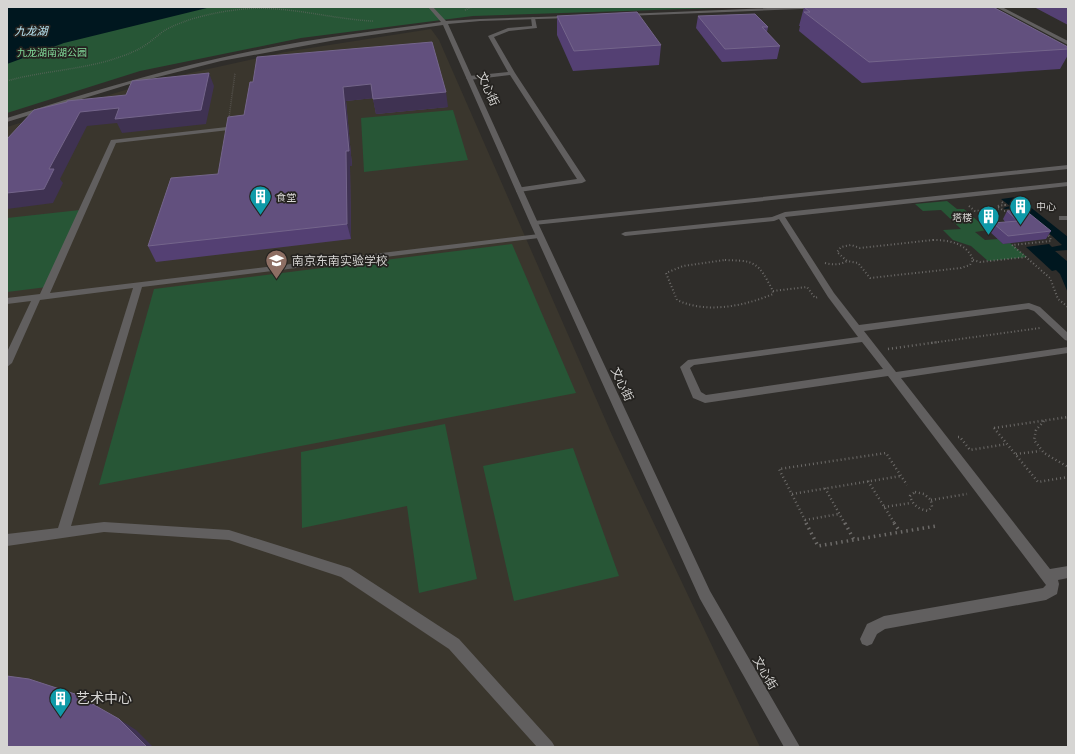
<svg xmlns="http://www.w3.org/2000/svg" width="1075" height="754" font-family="'DejaVu Sans','Noto Sans SC',sans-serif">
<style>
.built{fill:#3a362d}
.green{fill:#275636}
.water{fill:#00171f}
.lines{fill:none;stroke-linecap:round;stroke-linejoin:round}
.path-far3{stroke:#6d6b69;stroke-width:1.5;stroke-dasharray:0.5 1.5;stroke-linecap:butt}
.path-far2{stroke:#6d6b69;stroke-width:2;stroke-dasharray:1 2.5;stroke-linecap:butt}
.path-far1{stroke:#6d6b69;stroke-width:2.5;stroke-dasharray:1 3;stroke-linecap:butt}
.path{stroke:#6d6b69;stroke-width:3.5;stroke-dasharray:1.5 4;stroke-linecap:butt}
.minor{fill:#615f5f;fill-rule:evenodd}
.tertiary{fill:#615f5f;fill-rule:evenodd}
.wall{fill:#544073}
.shaded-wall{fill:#3f3252}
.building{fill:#62507e;stroke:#74658b}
.labels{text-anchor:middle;stroke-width:3.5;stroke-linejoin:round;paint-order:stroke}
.far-park-label{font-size:10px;fill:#80d798;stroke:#252320}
.far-poi-label{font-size:10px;fill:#d6d5d3;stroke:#252320;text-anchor:start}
.far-water-label{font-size:11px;font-style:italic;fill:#bae6f4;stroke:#252320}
.street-label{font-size:12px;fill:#d6d5d3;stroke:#252320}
.poi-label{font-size:12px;fill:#d6d5d3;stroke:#252320;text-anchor:start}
.near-poi-label{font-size:14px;fill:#d6d5d3;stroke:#252320;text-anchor:start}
</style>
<rect width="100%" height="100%" fill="#2f2d2a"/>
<!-- built -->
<path class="built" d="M431 29 439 40 612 435 760 747H7V127L154 81 285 52Z"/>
<!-- green -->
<path class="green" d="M7 7H748L473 16 301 38 140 71 7 113Z
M453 110 468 160 364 172 361 118Z
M947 201 957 209H964L988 230 975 232 985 240 998 239 1003 244 1010 243 1027 257 988 261 971 246 953 240 943 230 961 229 941 210 923 211 915 204Z
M80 210 47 287 7 292V218Z
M512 244 576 393 99 485 154 289Z
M445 424 477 579 419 593 407 506 302 528 301 452Z
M573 448 619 576 514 601 483 466Z"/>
<!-- water -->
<path class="water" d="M7 7H211L64 43 7 64Z
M1016 197 1019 198 1068 237V250L1055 251 1068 262V293L1060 274 1056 270 1052 271 1026 247 1049 244 1052 247 1062 245 1031 217H1028L1017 208 1005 209 1003 208 1010 206 1001 199Z"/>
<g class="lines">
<!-- path-far3 -->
<path class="path-far3" d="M465 10 472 7
M7 81C42 71 79 70 114 59 126 55 137 51 147 44 154 39 160 33 167 29 191 17 217 12 243 9 287 5 329 19 373 21
M229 118 235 73"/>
<!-- path-far2 -->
<path class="path-far2" d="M1002 202 1005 205 997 206 1004 211 1017 210 1020 213
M969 206 975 211 999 209
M1046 233 1050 237 1051 241 1012 245 1050 278 1058 299 1068 307
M933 240C949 240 967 243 973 260L970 265 961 268 870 278 858 263 847 261 837 252 841 247 851 245 860 248Z
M725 260C747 261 756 259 767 280 769 284 773 289 773 294 745 306 706 314 677 300L666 273 683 266Z
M973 260 980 262 1026 257
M825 263C833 265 840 265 847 261
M773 291 807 287 815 298 818 297
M931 343 1040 328"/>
<!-- path-far1 -->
<path class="path-far1" d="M888 349 938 342
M1044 421 1036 430 1034 440 1044 453 1068 467
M994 428 1038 482 1068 477
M994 428 1068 417
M958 437H960L970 450 1007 444
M1016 454 1040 451
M868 481 895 524
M825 488 845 524
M915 492 924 494 931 500 932 507 928 511C919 509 913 506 910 496Z
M792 494 901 476
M931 500 967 494
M884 507 911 503
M805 520 839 514
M807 524 779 469 886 453 907 485"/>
<!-- path -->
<path class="path" d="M806 523 818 546 936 526
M845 523 854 540
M894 523 900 532"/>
<!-- minor -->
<path class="minor" d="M996 7H1002L1068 41V45Z
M533 17 535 18 537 28 509 31 494 37 515 73 586 181 582 183 519 192H516V188L577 179 510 75 469 80 466 78 469 76 508 72 488 36 508 28 532 26 531 18Z
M227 127 230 129 229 130 116 143 50 293 539 234 543 236 539 238 142 287 71 526 104 522 229 530 350 568 459 639 552 742 555 747H537L449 649 341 577 229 540 104 532 7 546V534L58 528 133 288 40 300 12 363 7 367V352L31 301 7 304V298L40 294 111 140Z
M1068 165V169L534 225 530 223 534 221Z
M1068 182V186L785 217 834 293 859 325 1029 303 1040 307 1068 333V341L1065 340 1034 311 1028 309 864 331 896 372 1068 347V353L901 378 1050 569 1068 566V578L1058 580 1059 584 1057 594 1046 600 885 629 877 634 872 644 867 646 862 644 860 639 867 624 884 616 1043 588 1046 585 888 376 705 403 693 398 680 367 688 360 858 337 828 297 779 219 774 221 625 236 621 234 625 232 772 217 785 212ZM862 342 883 369 706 395 701 392 690 368 694 365Z
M1059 216H1068V220H1059Z"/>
<!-- tertiary -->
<path class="tertiary" d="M428 7H433L446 21 480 19 569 16 571 17 569 18 480 21 448 24 538 223 710 591 800 747H784L700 599 530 223 443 25 336 40 221 61 130 84 7 122V118C78 96 148 74 220 58 293 41 368 32 441 22Z
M791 7H829L827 8 625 16 623 15 625 14Z"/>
</g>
<!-- wall -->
<path class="wall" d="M804 7 1068 47V55L1060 69 862 83 799 31 800 26H799Z
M1034 7H1068V25Z
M557 16 661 45 659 65 573 71 557 35Z
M698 16 768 27 767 32 780 46 777 59 722 62 696 28Z
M250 82 448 107 376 114 373 98 346 101 352 166H350L351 239 156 262 148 246 218 174 244 115Z
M1007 211 1051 231 1046 239 1003 244 988 230 993 223 1005 222 1003 219Z"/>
<!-- shaded-wall -->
<path class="shaded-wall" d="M209 73 214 86 206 124 122 133 117 123 87 126 60 179 63 183 53 203 7 209V193L49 169 80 112Z
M371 84 374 98 346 101 352 166H350L351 239 347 224 343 87Z
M446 92 448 107 376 114 373 99Z
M119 719 136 730 153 747H147Z"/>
<!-- building -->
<path class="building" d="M804 7H993L1068 47V49L869 62 804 12H810Z
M637 12 661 45 574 51 557 16Z
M755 14 768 27H762L780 46 725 49 698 16Z
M432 42 446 92 373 99 371 84 343 87 349 151H346L347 224 148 246 171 178 218 174 228 117 244 115 250 82H253L257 57Z
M209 73 201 110 115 119 119 108 80 112 49 169H54L44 189 7 193V139L34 110 67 102V101L126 95 132 81Z
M1025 210 1051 231 1008 236 993 223 1018 221 1007 211Z
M7 676 29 679 75 694 119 719 147 747H7Z"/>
<!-- icons -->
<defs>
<symbol id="building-pin" viewBox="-11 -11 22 30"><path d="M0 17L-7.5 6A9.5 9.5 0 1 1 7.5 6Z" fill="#0f9aa8" stroke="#252320"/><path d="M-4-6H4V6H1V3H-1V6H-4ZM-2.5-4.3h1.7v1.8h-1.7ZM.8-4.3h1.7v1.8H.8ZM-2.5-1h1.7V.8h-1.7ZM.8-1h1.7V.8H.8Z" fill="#fff"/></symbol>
<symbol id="school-pin" viewBox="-11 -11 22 30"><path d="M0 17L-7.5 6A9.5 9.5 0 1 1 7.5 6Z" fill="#8d6e63" stroke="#252320"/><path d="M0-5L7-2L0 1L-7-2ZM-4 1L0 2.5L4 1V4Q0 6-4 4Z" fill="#fff"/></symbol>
</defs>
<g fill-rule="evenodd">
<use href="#building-pin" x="248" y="184" width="25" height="34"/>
<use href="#building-pin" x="1008" y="194" width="25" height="34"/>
<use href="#building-pin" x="976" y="204" width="25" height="34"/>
<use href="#school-pin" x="264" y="248" width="25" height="34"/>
<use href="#building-pin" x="48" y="686" width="25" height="34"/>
</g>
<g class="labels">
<!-- far-park labels -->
<g class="far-park-label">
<text x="52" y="56">九龙湖南湖公园</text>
</g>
<!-- far-poi labels -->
<g class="far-poi-label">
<text x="276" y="201">食堂</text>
<text x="1036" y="210">中心</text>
<text x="972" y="221" text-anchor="end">塔楼</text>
</g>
<!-- far-water labels -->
<g class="far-water-label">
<text x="31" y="35">九龙湖</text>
</g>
<!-- street labels -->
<g class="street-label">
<text transform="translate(488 89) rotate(66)" y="4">文心街</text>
<text transform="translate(622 384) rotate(65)" y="4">文心街</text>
<text transform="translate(765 673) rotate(60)" y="4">文心街</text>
</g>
<!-- poi labels -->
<g class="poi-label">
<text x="292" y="265">南京东南实验学校</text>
</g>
<!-- near-poi labels -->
<g class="near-poi-label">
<text x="76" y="703">艺术中心</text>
</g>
</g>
<!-- border -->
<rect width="1075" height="754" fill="none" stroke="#d6d5d3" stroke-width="16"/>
</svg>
